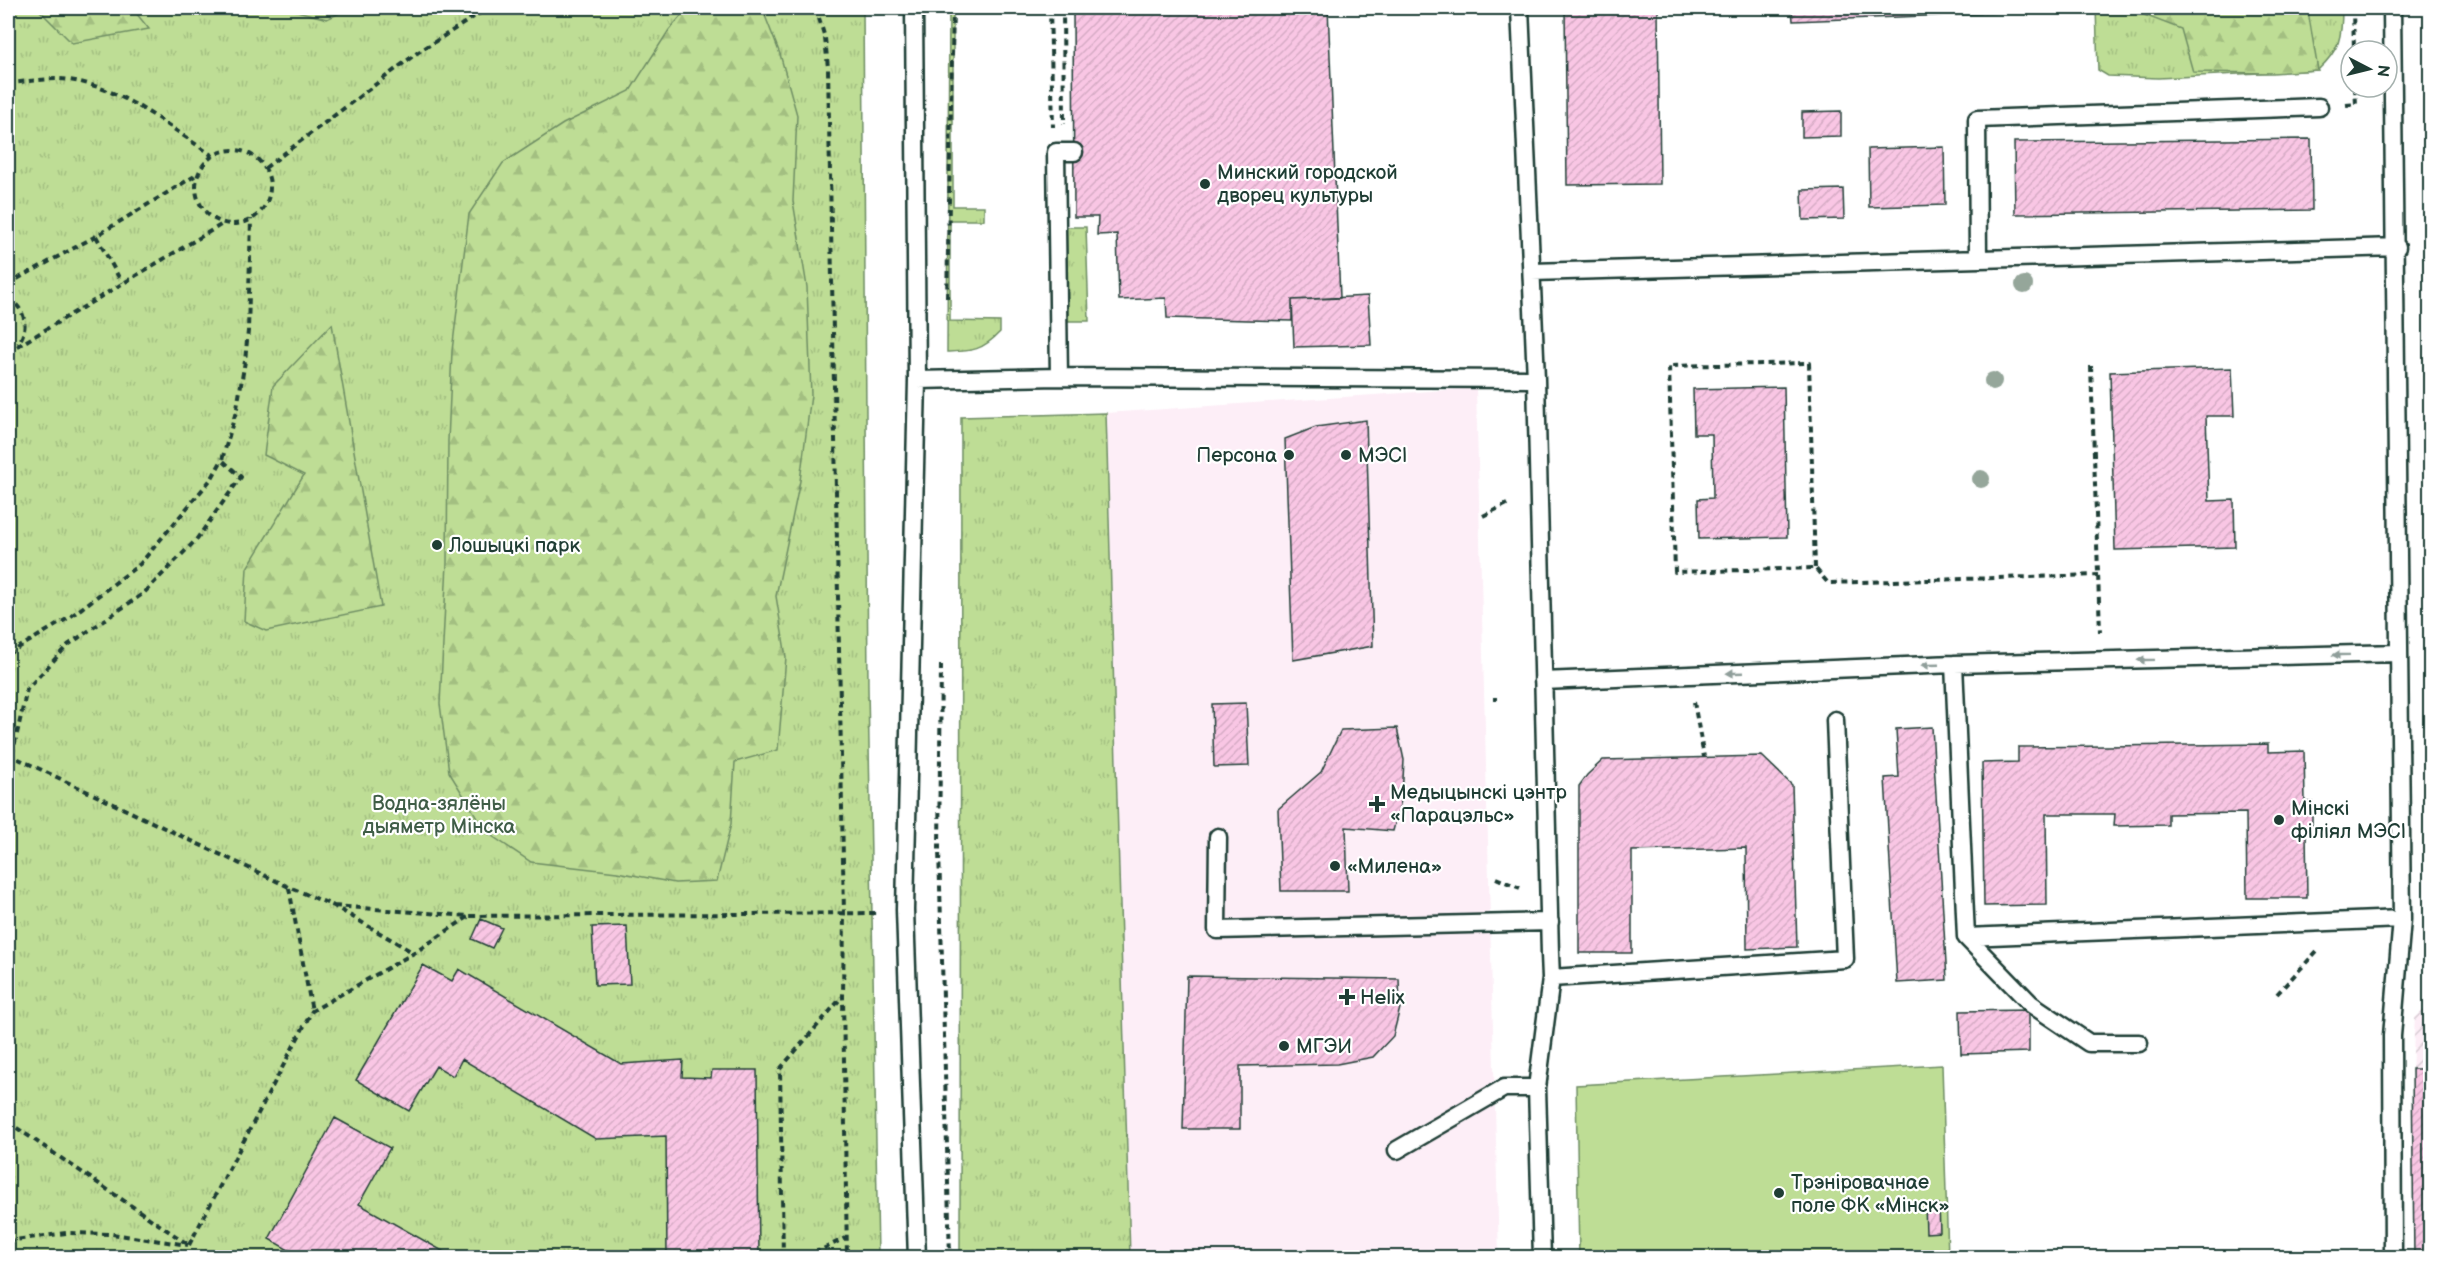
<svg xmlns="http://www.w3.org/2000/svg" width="2438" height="1265" font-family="'Balsamiq Sans',sans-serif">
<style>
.built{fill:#fdeef7}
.industrial{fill:url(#industrial-furrows)}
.grass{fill:url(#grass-tufts);stroke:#6e8d64;stroke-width:1.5}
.forest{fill:url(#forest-firs);stroke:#6e8d64;stroke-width:1.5}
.garden{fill:#bedd95;stroke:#6e8d64;stroke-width:1.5}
.building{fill:url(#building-hatch);stroke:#1f3d34;stroke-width:1.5}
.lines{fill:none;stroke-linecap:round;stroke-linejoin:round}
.lane-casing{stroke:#1f3d34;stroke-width:21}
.path{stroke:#1f3d34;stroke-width:4;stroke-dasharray:6 4.5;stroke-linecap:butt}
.lane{stroke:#fff;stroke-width:16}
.tree{fill:#95a69a}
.oneway{fill:#8f9e9a}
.poi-dot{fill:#1f3d34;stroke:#fff;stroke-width:2}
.labels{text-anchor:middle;stroke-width:4.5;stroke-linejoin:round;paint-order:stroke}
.poi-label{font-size:20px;fill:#1f3d34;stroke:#fff;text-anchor:start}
.park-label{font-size:20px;fill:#3f5d47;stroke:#fff}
</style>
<defs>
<pattern id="industrial-furrows" width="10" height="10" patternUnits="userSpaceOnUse" patternTransform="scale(1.5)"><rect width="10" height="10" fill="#fdeef7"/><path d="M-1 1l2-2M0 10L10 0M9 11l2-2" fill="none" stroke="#d8cdd4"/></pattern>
<pattern id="grass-tufts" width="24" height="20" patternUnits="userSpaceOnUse" patternTransform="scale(1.5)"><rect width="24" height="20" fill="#bedd95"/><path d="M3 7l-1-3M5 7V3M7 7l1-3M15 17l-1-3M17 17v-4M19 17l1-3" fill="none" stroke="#a3bf81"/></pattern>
<pattern id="forest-firs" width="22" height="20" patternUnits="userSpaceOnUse" patternTransform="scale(1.5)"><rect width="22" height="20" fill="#bedd95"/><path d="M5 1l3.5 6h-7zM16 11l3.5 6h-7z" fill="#a3bf81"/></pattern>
<pattern id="building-hatch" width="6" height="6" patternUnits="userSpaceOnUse" patternTransform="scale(1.5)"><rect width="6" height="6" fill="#f9c6e4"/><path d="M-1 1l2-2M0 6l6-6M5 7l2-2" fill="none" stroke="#d5abc4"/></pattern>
</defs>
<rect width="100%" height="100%" fill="#fff"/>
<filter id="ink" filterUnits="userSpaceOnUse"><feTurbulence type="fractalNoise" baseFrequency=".0167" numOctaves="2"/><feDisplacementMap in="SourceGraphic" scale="12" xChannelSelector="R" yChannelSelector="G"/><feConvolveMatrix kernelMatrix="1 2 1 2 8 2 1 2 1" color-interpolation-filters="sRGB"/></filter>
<g filter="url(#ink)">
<!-- built -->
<path class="built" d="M1476 388 1499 1257H1130L1106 413Z"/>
<!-- industrial -->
<path class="industrial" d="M2430 1004V1257L2414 1258 2412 1069 2415 1018Z"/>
<!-- grass -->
<path class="grass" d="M8 8H863L868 688 878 1257H8Z
M949 8H953V206H984V220H950V321L1000 322V332C982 351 972 351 947 352Z
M2096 8H2342C2342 38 2340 49 2318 70L2158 78 2108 76 2098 70Z
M1066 227H1086L1089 321H1068Z
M1106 413 1130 1257H960L961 417Z"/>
<!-- forest -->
<path class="forest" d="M37 8H132L149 29 72 43Z
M286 8H350L327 19Z
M688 8H762L780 54 797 115 793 201 807 287 811 395 800 481 776 596 786 657 778 750 735 762 731 824 717 881 675 883 617 872 531 862 486 832 449 772 440 704 447 563 448 441 452 351 469 214 503 163 563 124 630 91 669 30Z
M2141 8H2305L2308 11 2318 70 2273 73 2193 72 2181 29 2144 15Z
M332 324 381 607 266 631 244 621 247 568 304 475 264 455 273 386Z"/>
<!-- garden -->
<path class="garden" d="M1942 1065 1948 1257H1579L1576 1085Z"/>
<!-- building -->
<path class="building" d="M1073 8H1328L1340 298 1292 300V321L1167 318 1166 298 1119 300 1117 234 1097 235 1098 217H1074Z
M1565 8H1658L1660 184 1567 185Z
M1792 8H2077L2078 13 2030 12 1793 21Z
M1841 111V136L1802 137V112Z
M2311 139 2312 210 2015 214 2014 142Z
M1944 147 1945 205 1869 207 1868 149Z
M1843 189 1844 219 1803 220 1802 190Z
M1368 296 1371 345 1294 347 1292 300Z
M2232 368 2234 416H2206L2209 501 2234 500 2235 547 2115 550 2110 372Z
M1784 387 1787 537 1699 539 1698 499 1713 498 1712 434H1694L1693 389Z
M1366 420 1373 646 1293 660 1285 439 1316 427Z
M1246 703 1249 766 1214 767 1212 704Z
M1932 727 1947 980 1897 983 1885 778 1899 777 1896 729Z
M1397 728 1404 760 1402 797 1393 831 1346 827 1348 891H1281L1278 809 1321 772 1341 730Z
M2268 744V752L2304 751 2305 802H2312V831L2306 832 2307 898H2247L2246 813 2168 814V825L2114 826 2115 814H2046L2047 905 1984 906 1982 763 2018 762V747Z
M1762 756 1792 785 1797 947 1747 949 1746 848 1632 851V953H1579V786L1587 775 1603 760Z
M481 919 502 928 492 948 472 939Z
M627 926 630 984 595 985 592 927Z
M423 965 452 981 459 969 621 1064 683 1060 682 1077 711 1078 712 1070H757L759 1258H667L666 1136 596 1139 462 1059 453 1076 436 1066 409 1111 356 1080Z
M1187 976 1399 979 1400 1008 1393 1036 1373 1057 1337 1064 1240 1066V1129H1183Z
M2029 1010V1052L1961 1054 1960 1011Z
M2412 1069H2430V1258H2414Z
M335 1118 390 1148 359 1204 455 1258H303L269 1239Z
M1939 1204 1940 1232 1926 1233 1925 1205Z"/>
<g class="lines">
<defs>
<path id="lane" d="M914 8 917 380 905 910 917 1258
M1520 8 1536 379 1550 954 1551 978 1537 1088 1542 1258
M2392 8 2402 919 2392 1036 2393 1258
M1978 259 1977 119 2319 107
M1532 272 2397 247
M1059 377 1056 152H1074
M917 380 1059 377 1536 379
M1954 664 1966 937
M1543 681 1954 664 2399 653
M1218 837 1217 930 1550 922
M1551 978 1845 959 1835 720
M2139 1043H2089L2031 1004 1966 937 2402 919
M1397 1150 1504 1088H1537"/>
</defs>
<!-- lane casing -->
<use href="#lane" class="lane-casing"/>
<!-- path -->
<path class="path" d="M816 8 825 38 828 68 844 914 843 997 847 1258
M1050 8 1053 127
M1063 8 1064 124
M2353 8 2354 51
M8 83C24 82 41 79 58 79 114 81 168 126 213 156
M2346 105 2356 104 2355 87
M196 187a37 37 0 1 1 74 0a37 37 0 1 1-74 0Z
M265 168 417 53 488 8
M96 236 122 283
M8 284 96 236 198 174
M8 298C25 308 30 327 18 344
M947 298 953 8
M8 352 224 223
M2091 366 2100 632
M1483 516 1511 502
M1815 568 1809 363 1669 366 1675 572 1815 568 1828 583 2098 575
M8 654 70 617 140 564 212 478 222 460 237 408 245 361 248 331 251 219
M941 665 939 849 950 1258
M1493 699H1497
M1694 702 1704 757
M8 754 289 887 334 906 414 953
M8 764 12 756 27 689 68 645 144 593 196 540 241 477 222 460
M1496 878 1520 888
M289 888 312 1011
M334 906 468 916 878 913
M2277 994 2317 951
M8 1122 189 1245
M8 1241 66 1233 112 1234 188 1245
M189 1245 312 1011 414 953 468 917
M783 1258 780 1069 842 997
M805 1258 847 1237"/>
<!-- lane -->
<use href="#lane" class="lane"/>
</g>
<!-- trees -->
<g class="tree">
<circle cx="2024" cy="285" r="9"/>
<circle cx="1993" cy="381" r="9"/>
<circle cx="1981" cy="479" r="9"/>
</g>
<!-- one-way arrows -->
<defs><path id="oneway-solid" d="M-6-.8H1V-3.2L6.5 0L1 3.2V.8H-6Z" transform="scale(1.5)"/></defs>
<g class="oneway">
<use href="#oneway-solid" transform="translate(2341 655) rotate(179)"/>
<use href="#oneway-solid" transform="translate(2146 660) rotate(179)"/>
<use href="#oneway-solid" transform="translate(1930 665) rotate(178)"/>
<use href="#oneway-solid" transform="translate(1735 673) rotate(178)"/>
</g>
</g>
<!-- markers -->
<g class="poi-dot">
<circle cx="1205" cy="184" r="6"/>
<circle cx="1289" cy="455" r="6"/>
<circle cx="1346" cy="455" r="6"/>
<circle cx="437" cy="545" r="6"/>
<path d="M1374 795h6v6h6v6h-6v6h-6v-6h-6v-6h6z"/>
<circle cx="2279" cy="820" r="6"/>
<circle cx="1335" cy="866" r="6"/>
<path d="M1344 988h6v6h6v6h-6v6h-6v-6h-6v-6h6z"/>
<circle cx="1284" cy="1046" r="6"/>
<circle cx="1779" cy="1193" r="6"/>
</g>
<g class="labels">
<!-- poi labels -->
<g class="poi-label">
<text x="1217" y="179">Минский городской<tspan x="1217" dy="23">дворец культуры</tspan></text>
<text x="1277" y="462" text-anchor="end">Персона</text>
<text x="1358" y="462">МЭСІ</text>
<text x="449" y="552">Лошыцкі парк</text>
<text x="1390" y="799">Медыцынскі цэнтр<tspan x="1390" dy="23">«Парацэльс»</tspan></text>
<text x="2291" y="815">Мінскі<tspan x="2291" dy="23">філіял МЭСІ</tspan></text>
<text x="1347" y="873">«Милена»</text>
<text x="1360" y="1004">Helix</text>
<text x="1296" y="1053">МГЭИ</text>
<text x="1791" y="1189">Трэніровачнае<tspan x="1791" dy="23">поле ФК «Мінск»</tspan></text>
</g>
<!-- park labels -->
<g class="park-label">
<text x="439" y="810">Водна-зялёны<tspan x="439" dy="23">дыяметр Мінска</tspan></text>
</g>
</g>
<!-- margin -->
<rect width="2438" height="1265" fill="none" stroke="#fff" stroke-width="30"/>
<rect x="15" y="15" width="2408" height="1235" fill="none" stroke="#1f3d34" stroke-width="2" filter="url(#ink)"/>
<!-- north arrow -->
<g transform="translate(2369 69) rotate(97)"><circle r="28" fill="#ffffff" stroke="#a5b1ae" stroke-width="1.5"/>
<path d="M0-4.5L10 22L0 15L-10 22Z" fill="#1f3d34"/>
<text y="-9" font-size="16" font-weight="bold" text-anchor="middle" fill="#1f3d34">N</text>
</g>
</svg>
